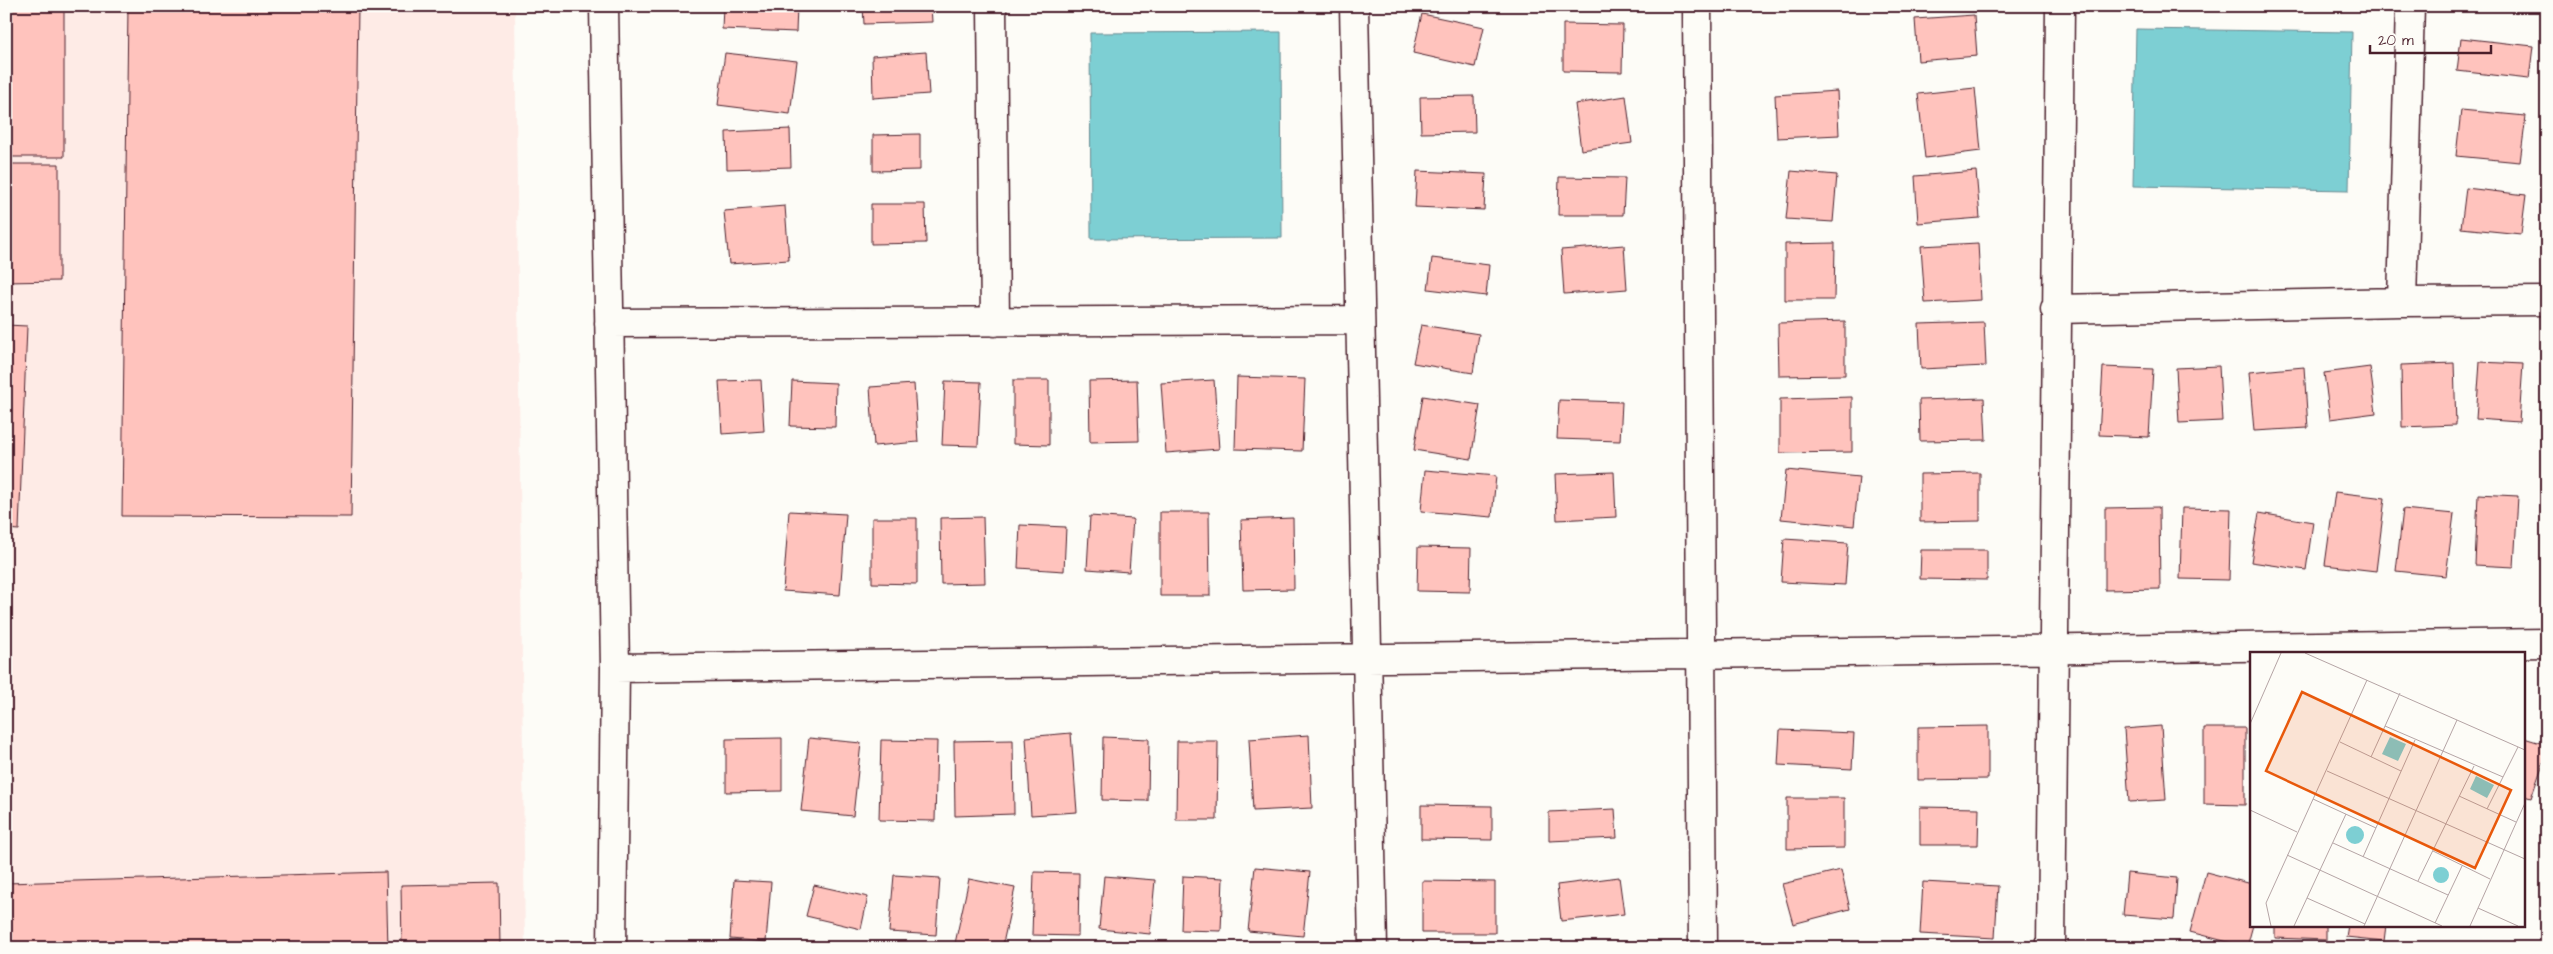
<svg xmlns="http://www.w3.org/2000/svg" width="2553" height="954" font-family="'Architects Daughter',sans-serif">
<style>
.built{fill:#feebe6}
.water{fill:#7dcfd3;stroke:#698990}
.building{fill:#ffc3bd;stroke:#4a1f2b}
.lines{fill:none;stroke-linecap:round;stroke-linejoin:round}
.minor-casing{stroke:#4a1f2b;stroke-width:31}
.minor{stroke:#fdfcf7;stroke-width:28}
.inset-road{fill:none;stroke:#b5a4a5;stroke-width:1}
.view{fill:#e8590c;fill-opacity:0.15;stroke:#e8590c;stroke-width:2.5}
.inset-edge{fill:none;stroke:#4a1f2b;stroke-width:2.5}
</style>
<rect width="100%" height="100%" fill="#fdfcf7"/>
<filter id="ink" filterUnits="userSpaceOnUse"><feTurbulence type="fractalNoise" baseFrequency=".02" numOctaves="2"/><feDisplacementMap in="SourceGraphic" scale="10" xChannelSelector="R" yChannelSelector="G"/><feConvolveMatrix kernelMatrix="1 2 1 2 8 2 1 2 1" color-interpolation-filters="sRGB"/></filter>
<g filter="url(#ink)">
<!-- built -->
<path class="built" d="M6 6H515L525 948H6Z"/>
<!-- water -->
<path class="water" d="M2136 29 2352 32 2349 190 2133 186Z
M1281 32 1282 238 1091 239 1090 33Z"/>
<!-- building -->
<path class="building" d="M6 6H64V157H6Z
M128 6H358L351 517 122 516Z
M723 6H797L796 32 722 29Z
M863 6H931L932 22 864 24Z
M1422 14 1484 27 1475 67 1413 53Z
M1974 15 1977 56 1918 61 1915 19Z
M1563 24 1623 25 1622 72 1563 71Z
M2461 38 2533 46 2529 79 2457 71Z
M926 52 929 94 873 98 872 56Z
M725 53 797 61 790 114 718 105Z
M1975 88 1981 151 1925 158 1918 94Z
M1837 91 1839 135 1777 138 1775 95Z
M1474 96 1475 132 1421 133 1420 97Z
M1626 96 1632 143 1581 150 1575 104Z
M2461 110 2526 116 2520 162 2456 156Z
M790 129 791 167 727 169 726 132Z
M920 134V170L873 171V135Z
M6 164H59V281L6 282Z
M1417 171 1486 174 1484 210 1415 207Z
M1791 171 1837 175 1833 222 1786 219Z
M1976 171 1980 218 1918 223 1915 176Z
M1559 177 1625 178 1623 215H1558Z
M2466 188 2526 195 2521 234 2461 228Z
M871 204H925L926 243 871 244Z
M785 206 789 260 729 264 724 211Z
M1835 243 1834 300H1785V244Z
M1978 243 1981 300 1925 303 1921 246Z
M1624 245 1627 289 1564 294 1561 250Z
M1432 258 1489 265 1486 296 1428 289Z
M1845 321V375L1779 376 1778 323Z
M1984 322 1986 366 1921 369 1919 324Z
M6 325 27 326 19 530 6 529Z
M1421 325 1479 334 1473 373 1413 363Z
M2546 361H2547V418H2542Z
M2480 362 2523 364 2519 422 2476 419Z
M2454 363 2456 425 2402 427 2401 365Z
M2219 366 2222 421 2179 423 2176 368Z
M2103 367 2153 369 2149 437 2099 435Z
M2304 367 2308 428 2254 431 2249 372Z
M2370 367 2376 413 2330 419 2324 373Z
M1237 377 1305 379 1302 451 1235 449Z
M761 380 764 431 722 434 719 381Z
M1013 380H1049V445L1013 444Z
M1137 380 1139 441 1090 442 1089 381Z
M1214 380 1219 449 1166 453 1161 383Z
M792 381 836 383 835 427 790 426Z
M945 381 981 382 978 446 942 445Z
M914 384 918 442 874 446 870 387Z
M1423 396 1480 405 1471 459 1414 450Z
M1852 397V452L1780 453V399Z
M1984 398 1986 440 1920 441 1919 400Z
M1559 400 1622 402 1620 441 1557 439Z
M1425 470 1496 476 1492 517 1421 511Z
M1786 470 1859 477 1854 526 1781 519Z
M1614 472 1616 517 1557 520 1555 474Z
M1980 473V521L1920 522V474Z
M2335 492 2385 498 2376 571 2325 565Z
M2478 494 2518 496 2514 567 2475 565Z
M2159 507 2160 589 2105 590V508Z
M2182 508 2231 509 2229 580 2180 579Z
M2403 509 2454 514 2446 576 2396 571Z
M789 511 846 514 840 595 783 591Z
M1160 512H1209L1210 596H1160Z
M2259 513 2313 522 2306 570 2251 562Z
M1090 516 1133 519 1129 572 1087 569Z
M983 517 985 583 941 584 940 518Z
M872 518H917V584L872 583Z
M1293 518 1294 589 1243 590 1241 520Z
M1020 525 1066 527 1064 571 1018 568Z
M1784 539 1848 543 1845 585 1781 582Z
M1418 547 1471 548 1470 592 1417 591Z
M1921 550H1987V580L1920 579Z
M1988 726V779L1918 780V727Z
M2161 726 2166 800 2129 802 2124 729Z
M2204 728H2245V805L2204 804Z
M1780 730 1854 733 1852 769 1778 765Z
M1071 733 1077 812 1031 815 1026 737Z
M1309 735 1312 808 1253 811 1249 739Z
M1103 737 1149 739 1148 801 1102 800Z
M782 738V791L726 792V739Z
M809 738 861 743 853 816 801 811Z
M2524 738 2547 745V752L2531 798 2524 796Z
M881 740 937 741 935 821 879 820Z
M1013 740 1014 814 955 816 954 741Z
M1177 741H1218L1217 820H1176Z
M1787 798H1844V848L1787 849Z
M1421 805 1492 806V840L1421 839Z
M1920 807 1979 808 1978 845H1920Z
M1615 809 1617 838 1549 841V812Z
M1255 867 1310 872 1303 936 1248 931Z
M1841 870 1850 909 1793 924 1782 884Z
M386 872 388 948H6V883Z
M1034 872 1079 873 1078 936 1032 935Z
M2206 872 2252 884 2253 925 2247 947 2190 932Z
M2127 873 2177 878 2174 919 2123 915Z
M894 875 940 878 936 935 889 932Z
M1104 876 1155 880 1150 934 1099 929Z
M1183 876 1223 878 1221 931 1181 930Z
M1619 877 1624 914 1561 921 1557 885Z
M969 879 1015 888 1002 948H954Z
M734 880 771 882 766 942 730 939Z
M1422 881 1495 882V933H1422Z
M1923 882 1998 886 1995 938 1920 934Z
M499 883 500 948H402L401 885Z
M814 885 868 897 861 929 806 916Z
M2275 925H2326V940L2275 938Z
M2348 925H2386L2384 941 2346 937Z"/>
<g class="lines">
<defs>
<path id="minor" d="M604 6 615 668 612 948
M992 6 995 322
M1354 6 1373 948
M1697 6 1703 948
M2402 302 2410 6
M2055 309 2402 302 2547 301
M609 323 1360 320
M615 668 2547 643
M2051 948 2060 6"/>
</defs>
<!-- minor casing -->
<use href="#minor" class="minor-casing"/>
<!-- minor -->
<use href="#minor" class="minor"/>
</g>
</g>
<!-- overview -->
<g transform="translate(2250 652)">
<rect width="275" height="275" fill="#fdfcf7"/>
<path d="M140 85 156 92 148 109 132 102ZM226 124 244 133 237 146 220 137ZM96 183a9 9 0 1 1 18 0a9 9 0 1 1-18 0ZM183 223a8 8 0 1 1 16 0a8 8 0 1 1-16 0Z" fill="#7dcfd3"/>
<path class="inset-road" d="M55 1 275 98M0 72 31 1M135 74 253 125M90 90 151 119M121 105 150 41M77 119 275 207M209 144 266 170M63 147 126 176M237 157 268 95M0 158 47 180M83 191 198 243M183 199 240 227M37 203 192 274M113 205 165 88M168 229 224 114M57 246 115 272M228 256 268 274M185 271 212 214M21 274 16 251 117 28M44 274 96 162M114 274 207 68M220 274 275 151"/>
<path class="view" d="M52 40 261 138 225 216 16 119Z"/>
<rect width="275" height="275" class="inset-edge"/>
</g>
<!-- margin -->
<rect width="2553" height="954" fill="none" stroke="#fdfcf7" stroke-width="25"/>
<rect x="12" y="12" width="2528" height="929" fill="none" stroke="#4a1f2b" stroke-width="2" filter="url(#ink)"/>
<!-- scale -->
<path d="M2370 45v8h121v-8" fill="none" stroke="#4a1f2b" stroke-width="2.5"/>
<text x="2378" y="45" font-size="15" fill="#4a1f2b" stroke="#fdfcf7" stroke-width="4" paint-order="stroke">20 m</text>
</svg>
